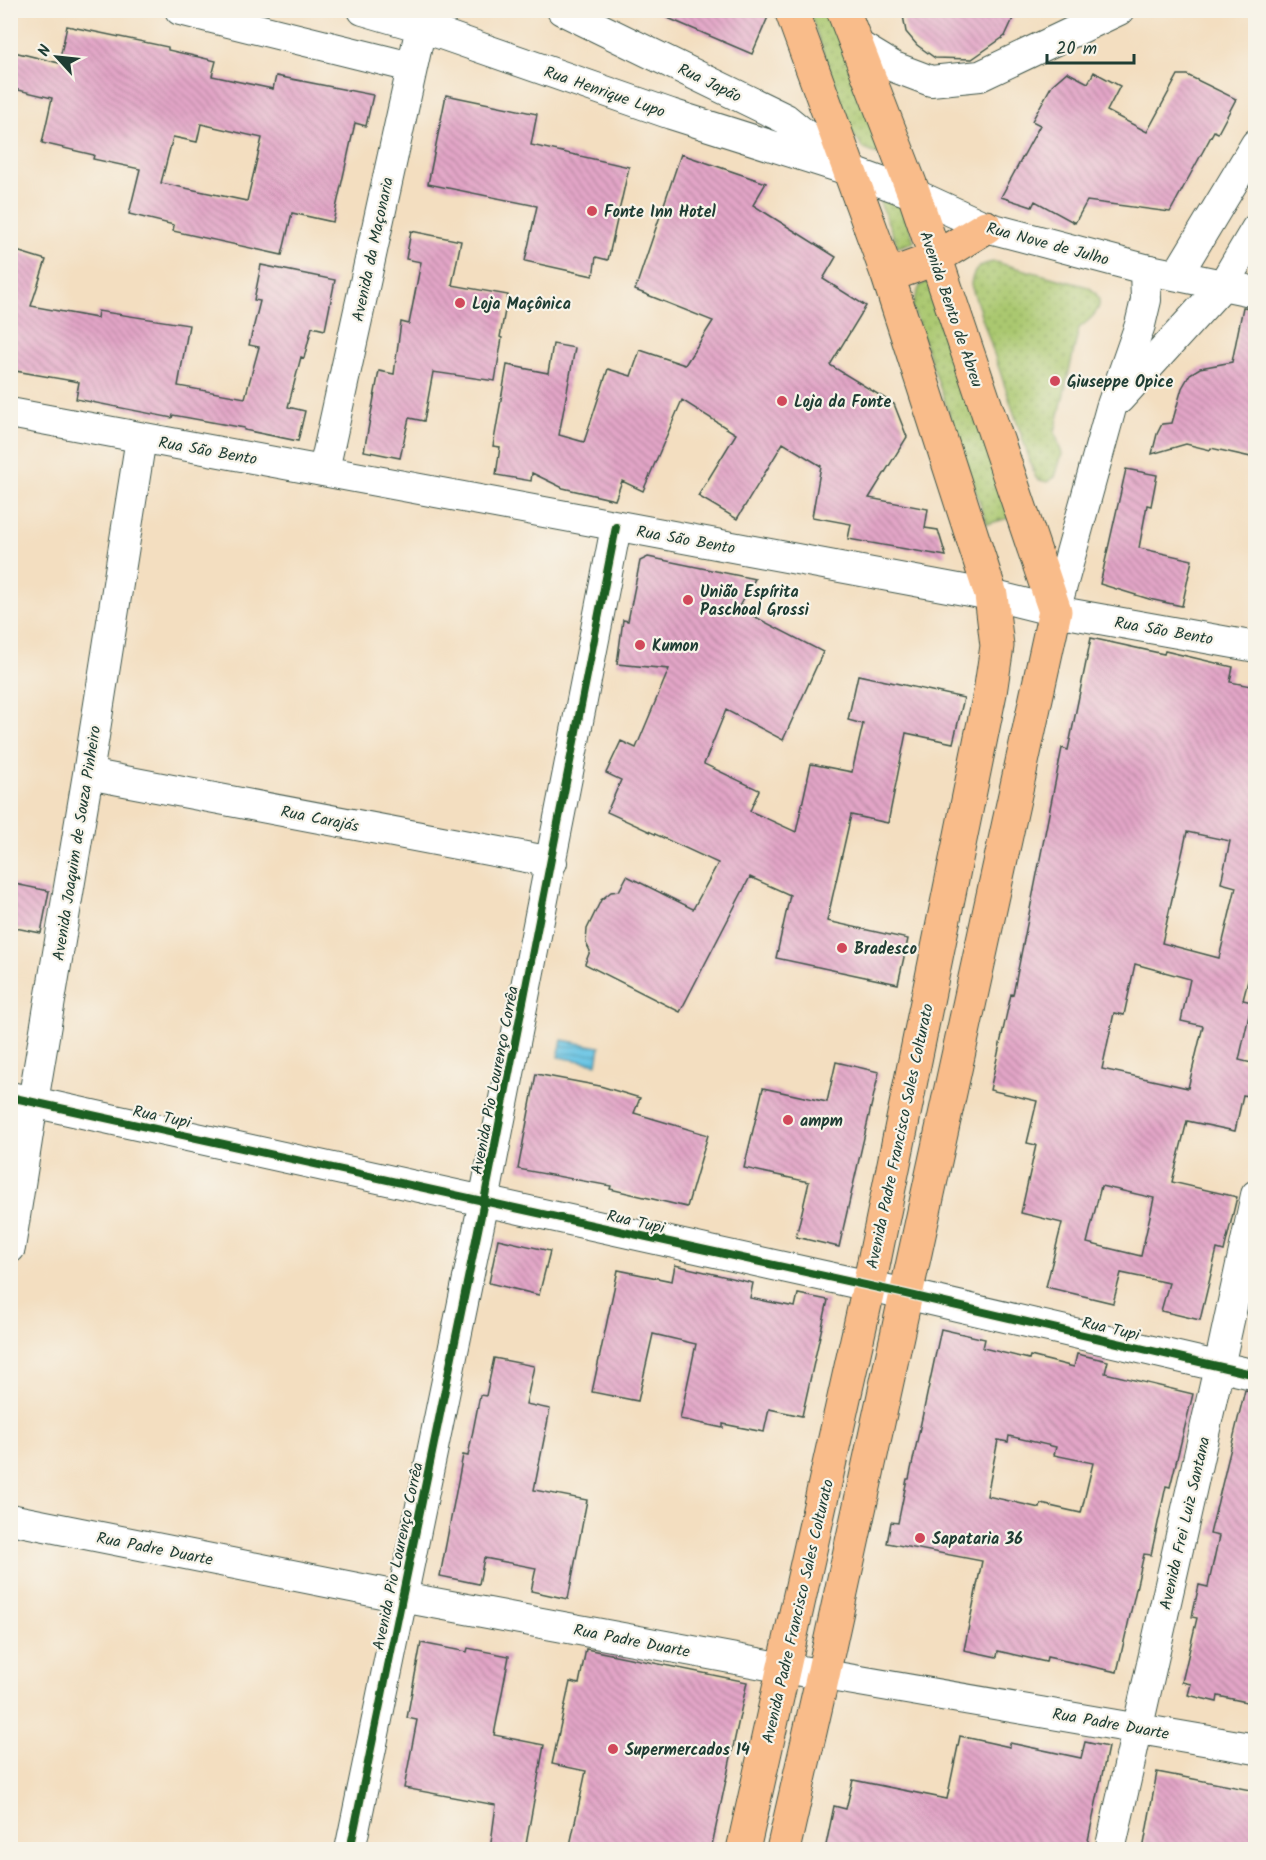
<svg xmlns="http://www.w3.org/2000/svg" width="1266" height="1860" font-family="Kalam,sans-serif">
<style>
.grass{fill:url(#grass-dots);stroke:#648252;stroke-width:1.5}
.water{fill:url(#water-rules);stroke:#43808c;stroke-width:1.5}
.building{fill:url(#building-back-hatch);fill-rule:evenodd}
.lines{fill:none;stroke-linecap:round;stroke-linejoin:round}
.minor-casing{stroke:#3f5549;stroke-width:32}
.major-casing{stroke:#3f5549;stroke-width:35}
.minor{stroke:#fff;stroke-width:30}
.major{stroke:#f9bc8a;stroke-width:33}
.cycleway-casing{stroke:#f7f3e8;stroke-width:11}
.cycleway{stroke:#1b5e20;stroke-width:8}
.poi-dot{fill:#d1495b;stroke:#f7f3e8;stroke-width:2}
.labels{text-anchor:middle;stroke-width:4.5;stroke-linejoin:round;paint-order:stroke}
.street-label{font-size:16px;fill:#1f3d34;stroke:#f7f3e8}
.poi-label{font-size:16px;font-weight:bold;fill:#1f3d34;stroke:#f7f3e8;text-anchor:start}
</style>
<defs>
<pattern id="grass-dots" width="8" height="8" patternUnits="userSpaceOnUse" patternTransform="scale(1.5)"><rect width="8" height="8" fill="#aac86f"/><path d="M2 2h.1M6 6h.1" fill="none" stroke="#8aa45c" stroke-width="1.8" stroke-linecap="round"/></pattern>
<pattern id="water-rules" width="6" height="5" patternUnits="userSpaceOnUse" patternTransform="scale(1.5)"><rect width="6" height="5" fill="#67c4e5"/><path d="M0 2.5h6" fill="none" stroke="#54a0ba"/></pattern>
<pattern id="building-back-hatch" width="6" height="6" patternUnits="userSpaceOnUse" patternTransform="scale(1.5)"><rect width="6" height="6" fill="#e3a5c7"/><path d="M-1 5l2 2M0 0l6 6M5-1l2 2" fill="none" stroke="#b788a2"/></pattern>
</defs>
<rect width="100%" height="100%" fill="#f7f3e8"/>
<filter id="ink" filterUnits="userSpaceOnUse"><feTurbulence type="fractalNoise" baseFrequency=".0167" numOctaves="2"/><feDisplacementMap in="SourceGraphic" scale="12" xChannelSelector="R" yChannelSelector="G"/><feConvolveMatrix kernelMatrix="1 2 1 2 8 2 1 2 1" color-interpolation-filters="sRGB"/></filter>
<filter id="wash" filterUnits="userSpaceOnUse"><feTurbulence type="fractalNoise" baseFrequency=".008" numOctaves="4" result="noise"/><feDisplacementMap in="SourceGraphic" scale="24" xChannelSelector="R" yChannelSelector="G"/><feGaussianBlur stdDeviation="1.35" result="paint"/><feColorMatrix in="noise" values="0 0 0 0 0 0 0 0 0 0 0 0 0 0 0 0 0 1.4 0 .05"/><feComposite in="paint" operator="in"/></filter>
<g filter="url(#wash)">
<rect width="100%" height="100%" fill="#f3dec0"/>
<!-- grass -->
<path class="grass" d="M809 11H836L882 140 879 155 864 149 852 133Z
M876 193 903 203 914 242 898 247Z
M995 262 1088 287C1111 302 1094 317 1079 328L1055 432 1062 454 1055 477 1047 482 1037 479 1035 476 971 285C972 270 981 263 995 262Z
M931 279 1012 517 987 524 912 306 920 286Z"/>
<!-- water -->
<path class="water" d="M562 1040 600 1047 597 1064 558 1057Z"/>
<g id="blocks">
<!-- building -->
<path class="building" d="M649 10H771L752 54Z
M902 10H1017L1005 36 972 59 935 58 917 45 906 32Z
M67 26 168 47V50L216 61 212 76 273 89 276 76 373 95 366 126 355 123 333 222 292 213 282 255 173 231 174 225 129 214 140 169 93 159 94 155 42 143 52 98 10 88V51L59 63ZM201 124 262 138 247 201 161 183 173 137 197 142Z
M1067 72 1088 83 1094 72 1120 86 1107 111 1147 132 1178 75H1187L1236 99 1218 133 1214 131 1170 212 1087 201 1075 223 1035 201 1032 207 1001 197 1040 125 1032 121 1052 85Z
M446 95 537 114 531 145 629 167 608 260 596 257 593 276 525 261 537 206 428 184Z
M681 154 766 183 753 205 836 257 823 279 866 306 830 365 894 404 907 437 869 498 928 509 925 528 938 530 946 556 848 539 851 524 812 517 821 466 783 443 737 519 698 496 736 434 682 400 643 491 622 481 615 500 563 488 532 473 531 481 496 475 500 447 493 446 507 365 548 373 553 344 575 348 559 435 584 442 608 369 631 376 640 350 685 365 713 321 635 290Z
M411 231 461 241 452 285 508 295 500 337 502 338 495 381 433 372 424 421 409 418 400 458 364 451 379 371 394 374 401 322 409 324 421 262 406 259Z
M10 249 46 260 31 306 97 318 98 311 189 325 178 386 245 398 259 347 249 345 260 301 254 300 261 265 335 280 325 330 312 327 304 358 301 357 288 407 305 411 298 441 244 430V428L173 415 172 418 76 399 79 382 10 370Z
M1243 307 1256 309V436L1251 457 1211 448 1210 450 1186 444 1152 454 1157 434 1162 424 1172 423 1182 388 1190 374 1200 368 1232 362Z
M1126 469 1157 475 1151 506 1147 505 1139 548 1192 560 1182 606 1149 599 1100 584Z
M648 557 755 579 738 608 823 652 783 740 726 710 704 764 759 790 750 811 796 832 811 764 852 772 863 724 848 720 858 675 964 698 953 743 906 733 888 823 851 815 827 921 908 939 898 984 776 958 790 895 750 877 680 1012 585 964 590 951 586 943 587 929 601 900 611 892 619 891 627 876 693 909 718 863 607 812 621 780 606 773 621 741 636 748 669 669 617 664 623 620 628 621 640 561Z
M1091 638 1164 654 1165 651 1233 667 1230 682 1256 687V950L1243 1000 1252 1002 1239 1060 1256 1064V1066L1248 1096 1243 1095 1235 1131 1187 1121 1172 1182 1237 1197 1224 1251 1217 1249 1200 1320 1161 1311 1169 1283 1121 1273 1113 1303 1046 1287 1062 1223 1021 1213 1036 1145 1027 1143 1037 1101 990 1090 1011 994 1013 995 1062 748 1068 750ZM1187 832 1230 841 1221 883 1236 887 1219 958 1162 943ZM1135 964 1190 979 1181 1021 1203 1026 1188 1088 1102 1069 1114 1013 1124 1015ZM1101 1186 1154 1198 1141 1256 1087 1243Z
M10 883 49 891 41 933 10 927Z
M836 1062 879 1072 839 1247 796 1237 809 1182 744 1168 763 1088 827 1102Z
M536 1074 600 1086 640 1098 634 1113 708 1135 687 1207 610 1189 611 1186 518 1169Z
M498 1239 550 1251 539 1295 489 1283Z
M675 1265 753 1283 750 1298 795 1307 798 1294 828 1300 802 1416 769 1409 764 1432 723 1424V1428L680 1419 696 1344 653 1334 638 1401 592 1392 618 1270 672 1281Z
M941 1329 985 1339 983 1348 1029 1359 1030 1356 1074 1367 1077 1354 1108 1361 1105 1373 1193 1394 1170 1487 1166 1486 1151 1555 1144 1554 1117 1672 1047 1657 1046 1662 998 1651 997 1657 964 1650 982 1561 887 1543 891 1522 898 1523 907 1479H909ZM1009 1436 1056 1447 1054 1455 1093 1463 1081 1513 1041 1504 1040 1508 987 1496 998 1440 1008 1442Z
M494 1358 534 1366 526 1404 550 1409 534 1490 587 1500 568 1599 531 1591 536 1568 484 1558 479 1584 440 1576 463 1455 468 1456 480 1395 486 1396Z
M1245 1390 1256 1392V1704L1218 1696 1217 1702 1188 1695 1191 1684 1182 1682 1197 1618 1192 1617 1199 1585 1208 1587 1219 1536 1210 1534Z
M421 1643 467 1652 468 1648 509 1656 494 1735 544 1745 525 1850H490L496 1805 404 1788 417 1720 407 1718Z
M586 1649 747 1682 711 1850H569L586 1771 552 1764 570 1682 579 1684Z
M960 1736 1010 1747V1743L1081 1758 1085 1742 1108 1747 1086 1850H825L834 1806 846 1809 853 1780 947 1799Z
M1157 1772 1256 1791V1830L1252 1850H1143Z"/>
</g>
</g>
<g filter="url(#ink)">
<use href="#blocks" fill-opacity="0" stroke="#3f5549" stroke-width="1.5"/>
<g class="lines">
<defs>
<path id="minor" d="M180 10 411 67
M363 10 421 27 671 114 848 170 914 194 986 227 1145 269 1256 292
M562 10 786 119 836 160
M856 44 894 67 931 81 980 76 1119 10
M1177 275 1256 144
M1119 399 1223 285 1256 229
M10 413 991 595 1055 611 1256 647
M324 470 421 27
M1055 611 1111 408 1140 325 1146 300 1145 269
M88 774 552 862
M10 1097 906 1294 1256 1375
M10 1248 33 1102 88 774 141 438
M10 1519 402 1597 784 1668 1256 1749
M350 1850 484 1201 616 527
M1110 1850 1219 1367 1256 1195"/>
<path id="major" d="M888 276 934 259 986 227
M743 1850 869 1286 990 693 997 646 991 595 888 276 791 10
M783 1850 823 1675 1055 611 914 194 843 10"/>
</defs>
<!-- minor casing -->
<use href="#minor" class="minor-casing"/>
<!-- major casing -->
<use href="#major" class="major-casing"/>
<!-- minor -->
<use href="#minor" class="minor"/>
<!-- major -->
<use href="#major" class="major"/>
<defs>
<path id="cycleway" d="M10 1097 906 1294 1256 1375
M350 1850 484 1201 616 527"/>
</defs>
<!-- cycleway casing -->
<use href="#cycleway" class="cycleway-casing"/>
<!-- cycleway -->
<use href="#cycleway" class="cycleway"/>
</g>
</g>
<!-- markers -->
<g class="poi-dot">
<circle cx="592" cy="211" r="6"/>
<circle cx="460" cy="303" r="6"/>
<circle cx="1055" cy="381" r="6"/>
<circle cx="782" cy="401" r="6"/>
<circle cx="688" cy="600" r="6"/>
<circle cx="640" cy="645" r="6"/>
<circle cx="842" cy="948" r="6"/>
<circle cx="788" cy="1120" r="6"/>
<circle cx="920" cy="1538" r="6"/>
<circle cx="613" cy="1749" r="6"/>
</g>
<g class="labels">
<!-- street labels -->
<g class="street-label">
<text transform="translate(710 82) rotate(26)" y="6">Rua Japão</text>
<text transform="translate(605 91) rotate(19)" y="6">Rua Henrique Lupo</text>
<text transform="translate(1048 243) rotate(15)" y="6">Rua Nove de Julho</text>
<text transform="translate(372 249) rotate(-78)" y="6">Avenida da Maçonaria</text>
<text transform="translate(952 309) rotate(71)" y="6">Avenida Bento de Abreu</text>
<text transform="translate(208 450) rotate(10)" y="6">Rua São Bento</text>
<text transform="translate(686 539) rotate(10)" y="6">Rua São Bento</text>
<text transform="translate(1164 630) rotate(10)" y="6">Rua São Bento</text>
<text transform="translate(320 818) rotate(11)" y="6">Rua Carajás</text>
<text transform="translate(76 843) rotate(-81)" y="6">Avenida Joaquim de Souza Pinheiro</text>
<text transform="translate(494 1080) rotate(-79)" y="6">Avenida Pio Lourenço Corrêa</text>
<text transform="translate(162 1116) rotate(12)" y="6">Rua Tupi</text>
<text transform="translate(899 1136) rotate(-78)" y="6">Avenida Padre Francisco Sales Colturato</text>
<text transform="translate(636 1221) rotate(13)" y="6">Rua Tupi</text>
<text transform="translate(1111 1328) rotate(13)" y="6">Rua Tupi</text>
<text transform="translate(1184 1523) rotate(-77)" y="6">Avenida Frei Luiz Santana</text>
<text transform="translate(155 1548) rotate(11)" y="6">Rua Padre Duarte</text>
<text transform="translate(397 1556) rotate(-78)" y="6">Avenida Pio Lourenço Corrêa</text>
<text transform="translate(797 1611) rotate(-77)" y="6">Avenida Padre Francisco Sales Colturato</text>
<text transform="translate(632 1640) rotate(11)" y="6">Rua Padre Duarte</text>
<text transform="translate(1111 1723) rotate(10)" y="6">Rua Padre Duarte</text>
</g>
<!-- poi labels -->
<g class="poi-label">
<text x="604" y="217">Fonte Inn Hotel</text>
<text x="472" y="309">Loja Maçônica</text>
<text x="1067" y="387">Giuseppe Opice</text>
<text x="794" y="407">Loja da Fonte</text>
<text x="700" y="597">União Espírita<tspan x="700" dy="18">Paschoal Grossi</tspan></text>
<text x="652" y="651">Kumon</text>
<text x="854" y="954">Bradesco</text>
<text x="800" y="1126">ampm</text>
<text x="932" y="1544">Sapataria 36</text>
<text x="625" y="1755">Supermercados 14</text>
</g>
</g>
<!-- margin -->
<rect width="1266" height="1860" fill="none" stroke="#f7f3e8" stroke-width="36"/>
<!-- north arrow -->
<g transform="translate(57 57) rotate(297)" stroke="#f7f3e8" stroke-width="4.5" paint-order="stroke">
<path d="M0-4.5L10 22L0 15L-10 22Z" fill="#1f3d34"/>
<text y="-9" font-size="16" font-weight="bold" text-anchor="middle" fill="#1f3d34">N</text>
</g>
<!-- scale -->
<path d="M1047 54v9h87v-9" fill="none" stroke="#1f3d34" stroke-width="3"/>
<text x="1056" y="54" font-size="18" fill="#1f3d34" stroke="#f7f3e8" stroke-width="4.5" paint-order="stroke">20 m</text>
</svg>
